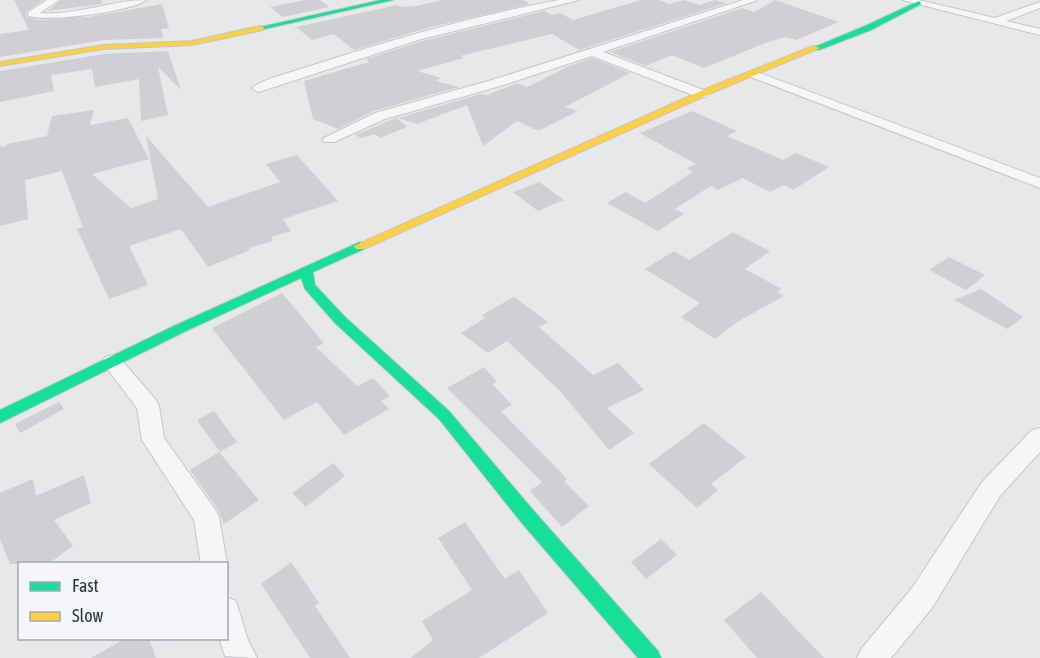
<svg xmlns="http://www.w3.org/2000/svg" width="1040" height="658" font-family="'Asap Condensed',sans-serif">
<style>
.building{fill:#ced0d3}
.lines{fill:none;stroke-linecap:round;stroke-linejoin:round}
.street-casing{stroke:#c4c6c8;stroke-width:2}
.fast-casing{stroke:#c4c6c8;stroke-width:2}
.slow-casing{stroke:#c4c6c8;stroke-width:2}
.street{fill:#f5f6f7;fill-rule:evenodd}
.fast{fill:#16e098;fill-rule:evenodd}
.slow{fill:#ffcf43;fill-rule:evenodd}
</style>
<rect width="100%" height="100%" fill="#e6e8ea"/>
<!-- building -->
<path class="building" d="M14 0H43L26 12V17L39 20 89 17 162 4 169 28 161 29 163 38 104 40 0 57V34L29 30Z
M61 0H101L102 4 47 11Z
M306 0H320L329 7 283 17 270 7Z
M443 0H523L530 4 431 27 354 50 334 34 312 40 296 27 397 5 400 7 416 6Z
M641 0H659L669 4 685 0 699 5 715 0 727 3 579 50 552 34 460 56 464 58 417 71 441 78 436 81 459 87 374 111 338 129 313 119 304 81 369 62 366 59 419 42 544 11 552 15 560 13 573 20Z
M775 0 839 22 796 40 786 37 765 43 704 68 672 55 646 66 610 52 742 8 754 12Z
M168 51 181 90 158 67 168 115 141 121 139 79 95 87 92 69 51 75 54 91 0 102V71L104 54Z
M592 58 630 73 565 107 578 111 538 131 517 121 483 146 467 105 417 124 398 118 481 94 487 95 517 83 527 87 569 66Z
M94 110 90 125 128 118 149 159 92 174 131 208 158 199 146 136 208 207 280 182 266 164 297 155 338 201 283 219 291 231 271 237 273 241 249 248 250 250 208 267 181 229 129 246 148 285 109 299 77 229 83 227 62 171 25 180 28 219 0 226V147L6 146 7 144 47 136 52 116Z
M692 111 737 131 727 136 783 160 796 153 829 167 793 190 784 185 770 192 743 178 718 190 711 186 675 209 684 214 658 231 607 203 626 192 645 203 693 172 686 168 696 164 640 133Z
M396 118 407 127 380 138 375 134 361 138 355 135Z
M539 182 564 200 538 211 513 192Z
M733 232 770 251 745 269 782 289 777 292 784 296 737 322 715 339 681 317 700 303 645 269 674 251 689 260Z
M949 257 985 275 966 290 929 270Z
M981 289 1023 317 1007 329 954 300Z
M282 293 324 343 316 347 357 386 373 378 390 396 381 401 389 409 344 435 317 402 284 420 212 328Z
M514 297 548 322 539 327 593 375 618 363 644 390 607 408 634 433 609 450 561 392 507 341 488 353 461 333 485 318 482 315Z
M484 367 497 382 492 384 512 405 501 411 567 479 564 481 589 506 562 527 530 491 542 482 447 388Z
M59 402 64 409 20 433 15 424Z
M214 411 237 442 220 452 197 420Z
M704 423 746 457 711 484 718 490 697 508 649 464Z
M219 452 259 500 224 524 217 508 190 470Z
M333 463 345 476 306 507 292 493Z
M84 475 91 503 54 520 73 546 48 564H10L0 539V493L33 479 36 496Z
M465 522 505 579 519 570 548 613 479 658H411L433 640 422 621 472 590 438 538Z
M661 539 677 555 646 579 631 562Z
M291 562 319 603 315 606 350 658H310L261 584Z
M761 592 824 658H757L724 620Z
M124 639H149L156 658H91Z"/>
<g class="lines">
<defs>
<path id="street" d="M47 0H59L40 13C76 16 111 0 147 0 129 12 50 22 28 16V12Z
M559 0H579L418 40 262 91 258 92 252 88C262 79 293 72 307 67 390 40 473 16 559 0Z
M743 0H758L603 52 706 91 708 94 706 97H698L592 56 500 86 385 119 334 142H324L322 139 375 113 492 80Z
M902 0H919L995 18 1040 2V8L1006 21 1040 29V35Z
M752 70 1040 178V188L748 76V72Z
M112 355 119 357 156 400 159 406 164 438 215 509 219 517 227 564 226 566V564H201L194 520 142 440 137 408 102 362 105 357Z
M1040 428V452L1000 496 932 608 891 658H857L862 648 912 588 982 482 1032 430Z
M226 597 236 601 248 640 257 658 225 656 219 638H226Z"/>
<path id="fast" d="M381 0H393L260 30 256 28Z
M919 1 921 4 871 30 819 50 812 48 865 26Z
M360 242 366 246 364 249 313 272 315 285 345 317 449 411 533 510 658 651 661 658H638L521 522 439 419 335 323 305 289 301 278 186 331 0 423V410L176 325Z"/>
<path id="slow" d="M260 26 264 28 263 30 192 45 104 49 0 66V62L104 45 192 41Z
M813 46 820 48 716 91 364 249H356L354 246 710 87Z"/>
</defs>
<!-- street casing -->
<use href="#street" class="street-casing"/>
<!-- fast casing -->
<use href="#fast" class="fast-casing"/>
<!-- slow casing -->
<use href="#slow" class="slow-casing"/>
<!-- street -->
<use href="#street" class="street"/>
<!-- fast -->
<use href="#fast" class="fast"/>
<!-- slow -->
<use href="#slow" class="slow"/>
</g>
<!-- legend -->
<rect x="18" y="562" width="210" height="78" fill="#f4f6f9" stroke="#a4a8b1" stroke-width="1.5"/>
<rect x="30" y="582" width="30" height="9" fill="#16e098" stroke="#a4a8b1" stroke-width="1.5"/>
<text x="72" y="592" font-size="18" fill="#2b3445">Fast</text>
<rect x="30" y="612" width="30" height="9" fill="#ffcf43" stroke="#a4a8b1" stroke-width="1.5"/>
<text x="72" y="622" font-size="18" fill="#2b3445">Slow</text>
</svg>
